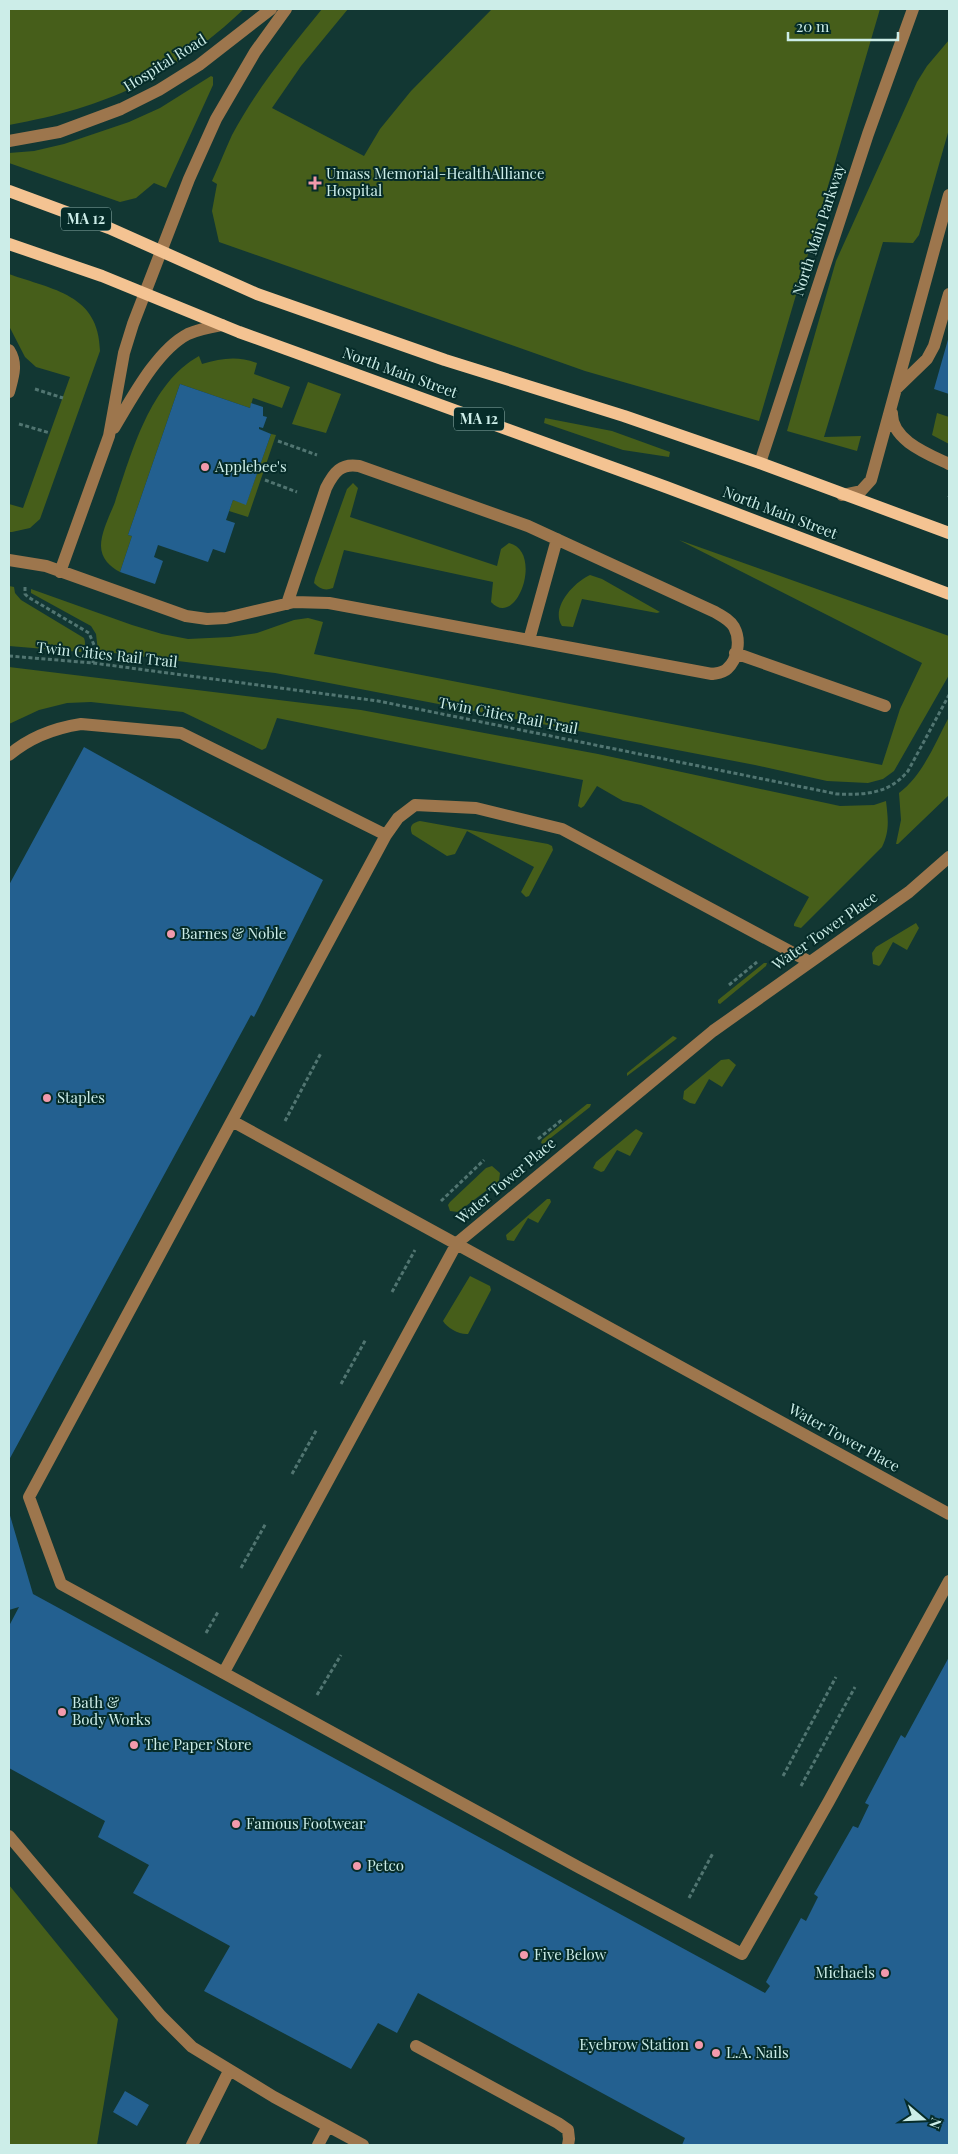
<svg xmlns="http://www.w3.org/2000/svg" width="958" height="2154" font-family="'Playfair Display',serif">
<style>
.green{fill:#465e1a}
.building{fill:#236090}
.lines{fill:none;stroke-linecap:round;stroke-linejoin:round}
.path{stroke:#517571;stroke-width:3;stroke-dasharray:4 2.5;stroke-linecap:butt}
.minor{stroke:#9d764d;stroke-width:12}
.major{stroke:#f4c392;stroke-width:12}
.poi-dot{fill:#f29aac;stroke:#062c29;stroke-width:2}
.labels{text-anchor:middle;stroke-width:4;stroke-linejoin:round;paint-order:stroke}
.shield{fill:#062c29;stroke:#91b3af;stroke-width:1}
.shield-label{font-size:14px;font-weight:bold;fill:#ccede8}
.street-label{font-size:15px;fill:#ccede8;stroke:#062c29}
.poi-label{font-size:15px;fill:#ccede8;stroke:#062c29;text-anchor:start}
</style>
<rect width="100%" height="100%" fill="#123733"/>
<!-- green -->
<path class="green" d="M9 9H244C170 78 108 107 9 125Z
M322 9H348L301 66 272 108 364 156 380 129 411 91 492 9H880L759 421 585 371 219 242 212 211 217 184 212 181C219 166 225 150 232 135 256 90 290 48 322 9Z
M949 40V129L919 235 913 243 883 242 824 437 861 436 857 451 787 431 836 261 917 82 927 66Z
M211 76 213 77V85L166 188 154 183 136 198 120 202 9 163V153L34 151 64 144 129 122 160 108Z
M9 274C53 290 99 294 100 351L40 519 30 528 12 532H9V504L23 508 70 377 36 367 25 357 9 326Z
M199 356 202 364C222 358 238 356 257 363L254 374 290 387 282 408 253 398 250 408 180 384 128 535 132 536 120 572C110 567 101 558 101 546 101 532 110 515 115 502 132 452 150 383 199 356Z
M308 382 341 394 326 433 292 424Z
M937 413 949 417V444L932 435Z
M545 418 612 431 670 452 669 457 623 450 544 423Z
M271 434 276 435 248 517 229 511 233 500 246 504Z
M353 483 358 488 350 517 497 566 501 549 509 543C544 551 517 630 491 602L493 582 344 550 333 588C325 591 320 589 314 583L315 578 347 489Z
M679 540 949 636V675L894 771 883 779 868 783 827 781 755 765 329 683 275 673 98 651 96 634 91 626 31 593V589L132 625 162 634 188 639 230 637 257 633 294 620 308 618 323 622 314 654 882 765 900 709 922 663Z
M590 575 602 579 660 612 657 613 582 599 573 627 562 626C550 608 574 582 590 575Z
M9 586 14 587 15 593 21 600 84 638C86 643 85 648 81 652L9 646Z
M9 667 361 710 598 754 840 806 874 805 886 801C888 818 890 831 882 847L801 928 794 926V924L809 897 641 805 623 801 597 786 584 806 581 808 578 806 583 780 277 718 266 748 262 750 183 712 91 702 67 703 39 710 9 724Z
M949 717V795L898 844H896L901 820 899 793C923 775 935 743 949 717Z
M420 821 548 844 552 846 553 850 529 896 526 897 521 892 534 867 467 831 455 854 447 856 412 834C409 826 412 823 420 821Z
M916 923 919 928 907 950 893 942 881 964 879 966 873 964 872 953 876 947Z
M764 963H767L766 966 720 1004 718 1003V1000Z
M673 1036 677 1038 675 1040 627 1076V1073Z
M729 1059 736 1065 722 1087 709 1079 695 1104 690 1103 683 1099 684 1091 721 1060Z
M587 1104H591L590 1107 543 1144 541 1143 542 1140Z
M636 1129 643 1133 630 1156 617 1150 604 1171 601 1172 593 1168 596 1162Z
M492 1166 500 1173 499 1181 458 1212 450 1211 448 1205 450 1202 486 1168Z
M547 1199H550L551 1202 538 1223 528 1218 514 1241 507 1240 506 1235Z
M470 1276 490 1286 491 1290 468 1334C460 1335 447 1328 443 1321Z
M9 1885 118 2019 97 2145H9Z"/>
<!-- building -->
<path class="building" d="M949 336V394L934 389Z
M180 384 250 408 251 403 263 407V416L267 417 263 428 259 427V429L271 434 246 505 233 500 226 520 235 523 225 553 213 549 208 562 158 545 154 557 163 561 155 584 120 572 132 536 128 535Z
M84 747 323 880 254 1017 251 1015 9 1460V885Z
M9 1512 33 1594 765 1993 770 1986 766 1982 801 1918 806 1921 818 1897 814 1894 853 1826 858 1828 869 1805 865 1803 901 1735 905 1738 949 1657V2145H682L685 2138 418 1993 397 2033 378 2023 351 2069 204 1991 230 1946 133 1893 149 1865 98 1837 105 1821 9 1768V1626L19 1607 9 1610Z
M125 2091 149 2105 137 2126 113 2112Z"/>
<g class="lines">
<!-- path -->
<path class="path" d="M35 389 63 398
M19 424 50 433
M278 441 317 455
M265 480 297 492
M949 497V496
M25 587V594L28 597 89 633 94 645 93 663
M9 656 93 663 378 701 837 794C865 795 889 794 908 771L949 695
M729 985 757 962
M285 1121 321 1053
M538 1139 563 1119
M441 1201 484 1160
M392 1292 415 1250
M341 1384 366 1339
M292 1474 317 1429
M241 1568 266 1523
M206 1633 218 1612
M317 1695 341 1655
M783 1776 836 1677
M801 1786 855 1687
M689 1898 713 1853"/>
<!-- minor -->
<path class="minor" d="M9 141 59 132 121 109 159 90 199 65 271 9
M9 350C18 364 13 377 9 392
M896 389 927 359 934 346 949 294
M892 413C891 440 928 454 949 464
M114 428C132 398 157 350 188 334 199 329 211 327 222 325
M760 463 868 134 913 9
M842 495 861 491 871 480 949 195
M9 560 46 566 186 616 207 619 226 618 294 602 329 603 712 674C717 673 723 673 727 669 738 659 741 640 734 627 730 620 722 616 715 612L528 526 359 466C341 463 334 472 326 488L287 604
M60 572 109 436 124 353 133 324 189 179 216 119 255 52 286 9
M529 640 557 539
M735 653 885 706
M9 755C29 738 55 728 81 724L181 733 386 835
M810 962 562 829 476 808 415 805 398 818 386 835 29 1497 61 1584 580 1868 742 1954 829 1801 949 1581
M232 1121 949 1514
M224 1672 457 1243 713 1031 909 892 949 857
M9 1836 161 2016 192 2047 274 2097 363 2145
M416 2046 558 2123 568 2130 569 2139 568 2145
M192 2145 229 2071
M318 2145 328 2126"/>
<!-- major -->
<path class="major" d="M9 191 109 228 257 294 445 360 624 416 760 463 949 533
M9 244 102 276 239 332 666 487 949 594"/>
</g>
<!-- markers -->
<g class="poi-dot">
<path d="M312.5 175.5h5v5h5v5h-5v5h-5v-5h-5v-5h5z"/>
<circle cx="205" cy="467" r="5"/>
<circle cx="171" cy="934" r="5"/>
<circle cx="47" cy="1098" r="5"/>
<circle cx="62" cy="1712" r="5"/>
<circle cx="134" cy="1745" r="5"/>
<circle cx="236" cy="1824" r="5"/>
<circle cx="357" cy="1866" r="5"/>
<circle cx="524" cy="1955" r="5"/>
<circle cx="885" cy="1973" r="5"/>
<circle cx="699" cy="2045" r="5"/>
<circle cx="716" cy="2053" r="5"/>
</g>
<g class="labels">
<!-- shield labels -->
<g class="shield">
<rect x="61" y="207.5" width="50" height="23" rx="4"/>
<rect x="454" y="407.5" width="50" height="23" rx="4"/>
</g>
<g class="shield-label">
<text x="86" y="224">MA 12</text>
<text x="479" y="424">MA 12</text>
</g>
<!-- street labels -->
<g class="street-label">
<text transform="translate(165 63) rotate(-32)" y="5">Hospital Road</text>
<text transform="translate(819 230) rotate(-72)" y="5">North Main Parkway</text>
<text transform="translate(400 373) rotate(20)" y="5">North Main Street</text>
<text transform="translate(780 513) rotate(21)" y="5">North Main Street</text>
<text transform="translate(107 655) rotate(6)" y="5">Twin Cities Rail Trail</text>
<text transform="translate(508 716) rotate(11)" y="5">Twin Cities Rail Trail</text>
<text transform="translate(825 931) rotate(-35)" y="5">Water Tower Place</text>
<text transform="translate(506 1181) rotate(-40)" y="5">Water Tower Place</text>
<text transform="translate(844 1438) rotate(29)" y="5">Water Tower Place</text>
</g>
<!-- poi labels -->
<g class="poi-label">
<text x="326" y="179">Umass Memorial-HealthAlliance<tspan x="326" dy="17">Hospital</tspan></text>
<text x="215" y="472">Applebee's</text>
<text x="181" y="939">Barnes &amp; Noble</text>
<text x="57" y="1103">Staples</text>
<text x="72" y="1708">Bath &amp;<tspan x="72" dy="17">Body Works</tspan></text>
<text x="144" y="1750">The Paper Store</text>
<text x="246" y="1829">Famous Footwear</text>
<text x="367" y="1871">Petco</text>
<text x="534" y="1960">Five Below</text>
<text x="875" y="1978" text-anchor="end">Michaels</text>
<text x="689" y="2050" text-anchor="end">Eyebrow Station</text>
<text x="726" y="2058">L.A. Nails</text>
</g>
</g>
<!-- border -->
<rect width="958" height="2154" fill="none" stroke="#ccede8" stroke-width="20"/>
<!-- north arrow -->
<g transform="translate(923 2119) rotate(109)" stroke="#062c29" stroke-width="4" paint-order="stroke">
<path d="M0-4L9 19L0 12L-9 19Z" fill="#ccede8"/>
<text y="-8" font-size="14" font-weight="bold" text-anchor="middle" fill="#ccede8">N</text>
</g>
<!-- scale -->
<path d="M788 32v8h110v-8" fill="none" stroke="#ccede8" stroke-width="2.5"/>
<text x="796" y="32" font-size="15" fill="#ccede8" stroke="#062c29" stroke-width="4" paint-order="stroke">20 m</text>
</svg>
